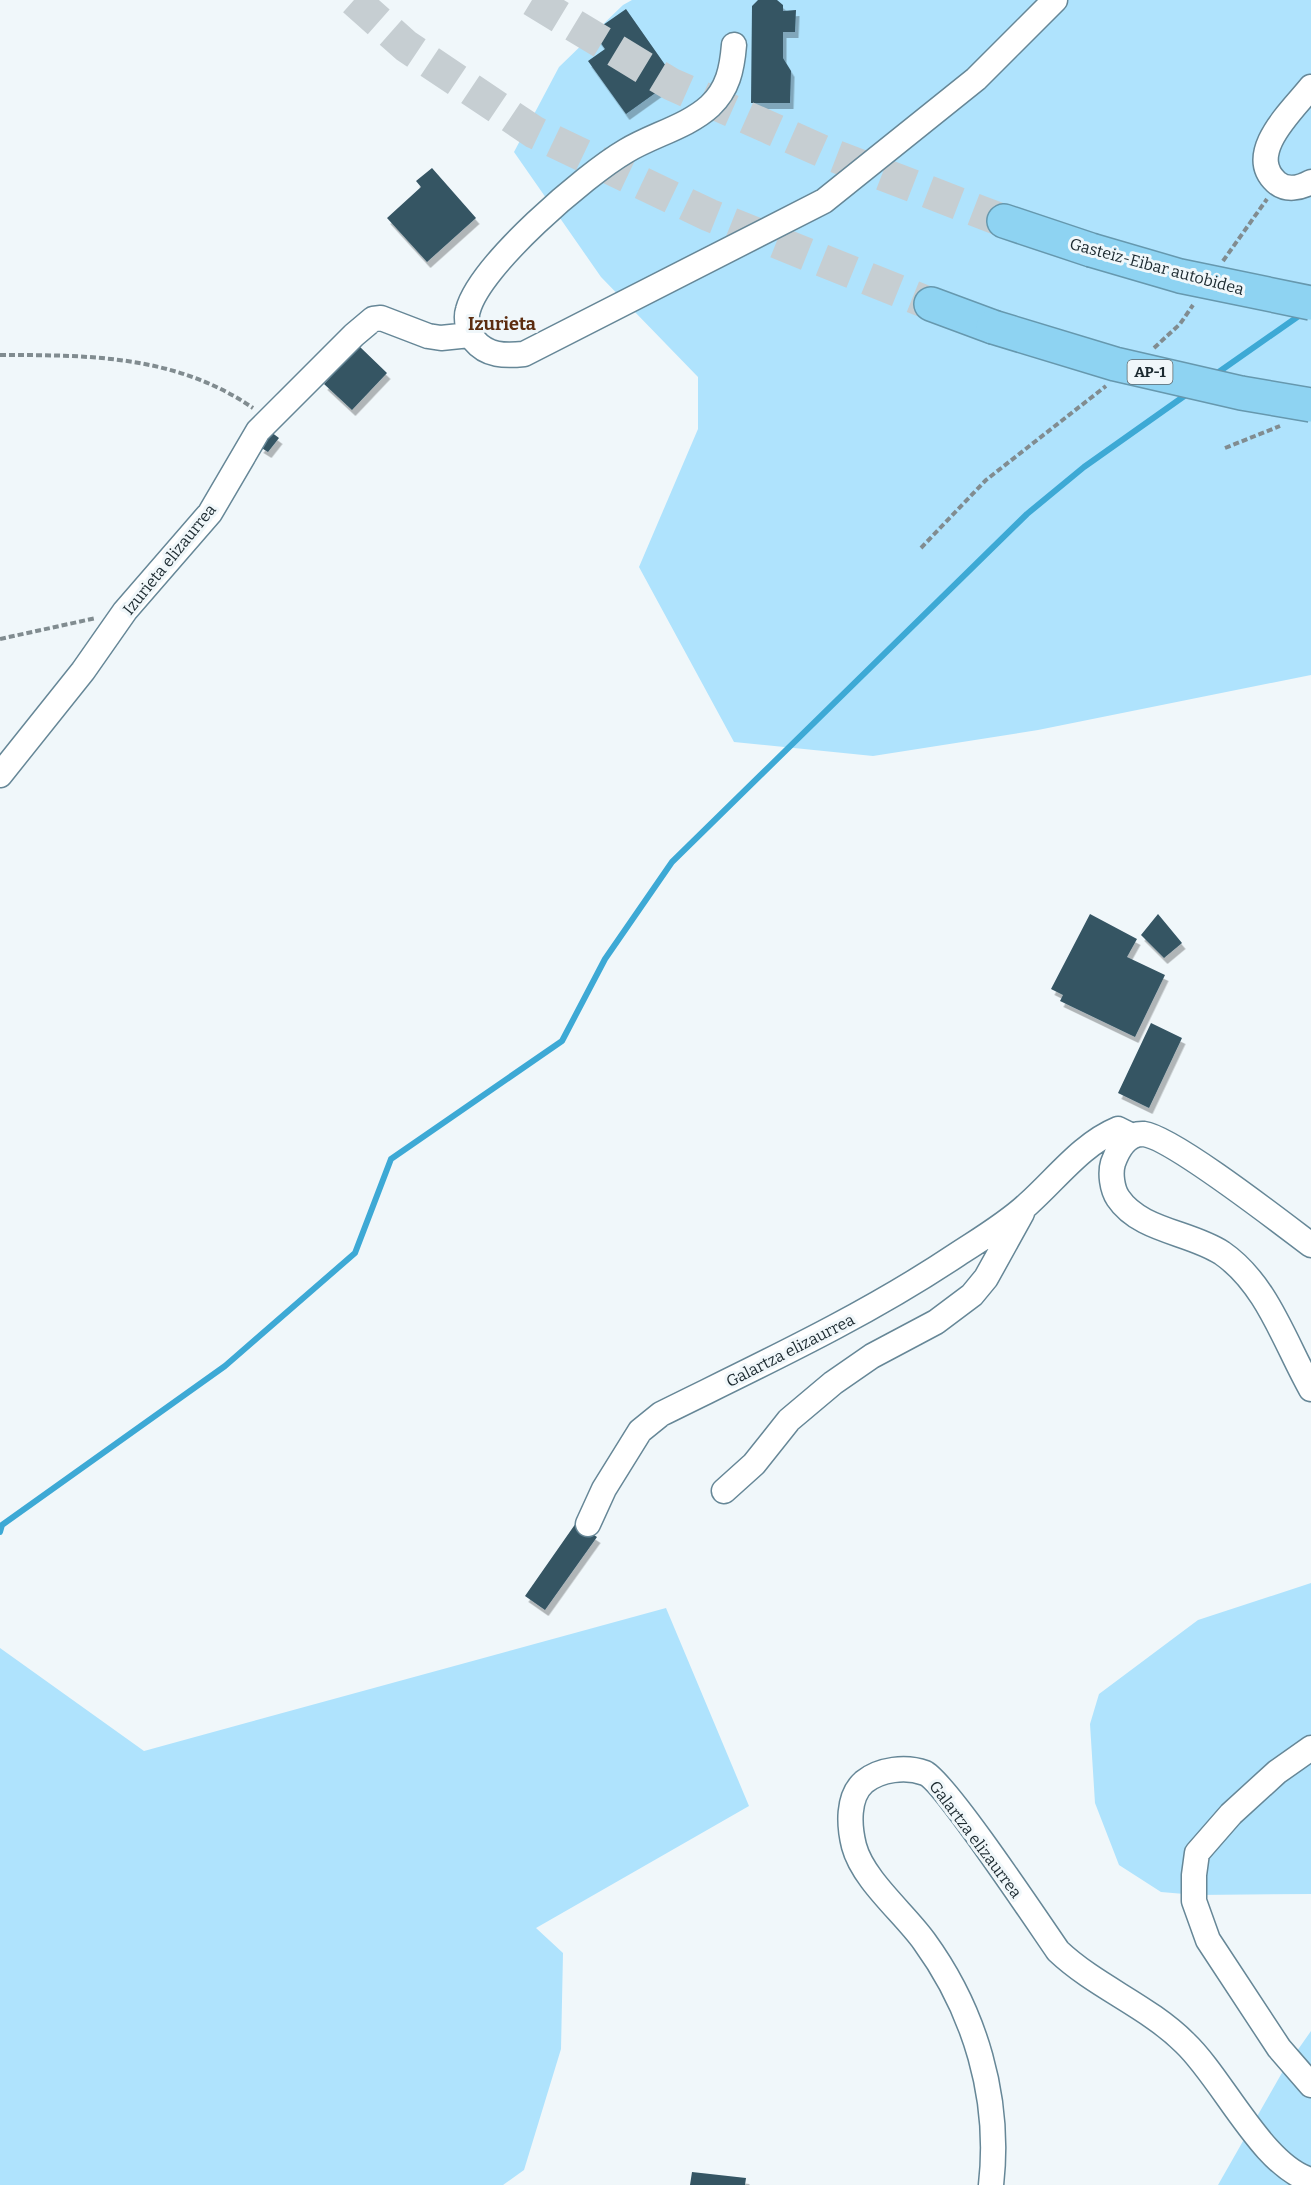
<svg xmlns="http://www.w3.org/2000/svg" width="1311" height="2185" font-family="Bitter,serif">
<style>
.green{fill:#afe3fd}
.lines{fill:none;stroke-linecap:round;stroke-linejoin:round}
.stream{stroke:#3da9d5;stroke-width:6}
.building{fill:#355564;filter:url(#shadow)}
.highway-tunnel{stroke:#c6ced2;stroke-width:33;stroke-dasharray:33 16;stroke-linecap:butt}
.minor-casing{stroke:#668797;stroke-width:27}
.highway-casing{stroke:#6698ae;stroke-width:36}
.path{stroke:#818c90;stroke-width:4;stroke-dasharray:6 3;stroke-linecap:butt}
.minor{stroke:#fff;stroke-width:24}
.highway{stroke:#8ed3f2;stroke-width:33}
.highway-bridge-casing{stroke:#6698ae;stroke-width:36;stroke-linecap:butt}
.highway-bridge{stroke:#8ed3f2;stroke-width:33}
.labels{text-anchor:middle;stroke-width:6;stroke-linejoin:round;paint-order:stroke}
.shield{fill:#f0f7fa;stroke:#5c686d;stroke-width:1.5}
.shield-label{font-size:15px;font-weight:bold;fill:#1c2a30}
.street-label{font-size:16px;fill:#1c2a30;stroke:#f0f7fa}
.neighbourhood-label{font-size:18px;font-weight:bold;fill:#5c2c0f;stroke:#f0f7fa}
</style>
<defs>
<filter id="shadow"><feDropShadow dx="3.5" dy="6" stdDeviation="0" flood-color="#0004"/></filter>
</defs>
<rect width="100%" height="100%" fill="#f0f7fa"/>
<!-- green -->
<path class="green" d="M632 0H1311V675L1038 730 873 756 734 742 639 567 698 429V377L601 277 514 152 559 67 623 5Z
M1311 1583V1894L1196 1895 1161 1892 1119 1865 1095 1803 1090 1724 1099 1694 1198 1620Z
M666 1608 749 1806 536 1928 563 1953 561 2049 524 2170 503 2185H0V1648L144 1751Z
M1311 2031V2185H1218L1283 2071Z"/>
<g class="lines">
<!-- stream -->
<path class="stream" d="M1213 376 1303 313
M0 1532 2 1525 225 1366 355 1253 391 1159 562 1041 605 959 672 862 1027 514 1084 467 1190 392"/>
</g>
<!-- building -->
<path class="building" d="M758 0H777L783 5V11L796 10 795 32H783V58L791 71 790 103H751L752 6Z
M626 9 675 79 626 114 588 61 605 49 593 32Z
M432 168 476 218 427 262 387 218 421 187 416 181Z
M359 346 387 373 352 410 324 384Z
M271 432 279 438 268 452 260 447Z
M1090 914 1137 939 1127 957 1165 975 1135 1037 1060 1001 1063 995 1051 989Z
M1158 914 1182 943 1164 958 1141 935Z
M1151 1023 1182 1038 1149 1108 1118 1093Z
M576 1523 597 1537 545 1610 525 1596Z
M692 2172 746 2178 745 2185H690Z"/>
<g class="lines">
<!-- highway-tunnel -->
<path class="highway-tunnel" d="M354 0 406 46 534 132 709 215 931 304
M532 0 671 84 822 151 1004 221"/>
<defs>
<path id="minor" d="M734 45C732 69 728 89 710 106 687 127 652 135 626 151 585 175 480 265 468 310 465 319 469 334 474 340 487 356 505 356 524 354L824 201 976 79 1055 0
M1311 87C1292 111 1245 153 1276 182 1286 191 1300 188 1311 182
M0 775 83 671 125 611 210 513 258 431 354 335 373 319 381 318 428 336 441 338 470 335
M1311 1245C1283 1224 1173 1138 1144 1134 1127 1133 1118 1149 1113 1163 1110 1173 1112 1189 1118 1198 1140 1231 1190 1232 1222 1253 1267 1284 1285 1343 1311 1389
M724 1491 754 1464 789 1420 833 1383 872 1356 936 1322 972 1295 986 1278 1022 1213
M588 1524 604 1489 640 1431 661 1414C762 1364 864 1317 958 1254 981 1239 1008 1223 1028 1204 1057 1178 1082 1144 1118 1129L1132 1136
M1311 1748 1277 1772 1231 1814 1197 1853 1194 1875V1901L1208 1940 1279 2048 1311 2085
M991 2185C1001 2098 975 2011 924 1941 904 1913 863 1880 854 1846 849 1826 847 1797 864 1782 880 1769 906 1766 925 1773 944 1781 1040 1925 1058 1951 1096 1987 1148 2006 1185 2043 1223 2079 1263 2167 1311 2180"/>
<path id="highway" d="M1004 221 1091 250
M931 304 993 327"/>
</defs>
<!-- minor casing -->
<use href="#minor" class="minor-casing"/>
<!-- highway casing -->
<use href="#highway" class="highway-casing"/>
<!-- path -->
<path class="path" d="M1223 261 1267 199
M1154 348 1180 324 1193 305
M0 355C89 355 176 355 253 408
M1225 448 1280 426
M921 548 986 480 1106 386
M0 639 96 618"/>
<!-- minor -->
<use href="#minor" class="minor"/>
<!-- highway -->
<use href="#highway" class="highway"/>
<defs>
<path id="highway-bridge" d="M1091 250 1180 276 1311 303
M993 327 1115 364 1241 393 1311 405"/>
</defs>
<!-- highway-bridge casing -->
<use href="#highway-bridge" class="highway-bridge-casing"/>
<!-- highway-bridge -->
<use href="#highway-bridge" class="highway-bridge"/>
</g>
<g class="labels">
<!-- shield labels -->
<rect class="shield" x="1127.5" y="360" width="45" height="24" rx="4.5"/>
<g class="shield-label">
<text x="1150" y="377">AP-1</text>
</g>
<!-- street labels -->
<g class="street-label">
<text transform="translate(1157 266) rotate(15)" y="6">Gasteiz-Eibar autobidea</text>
<text transform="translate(169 559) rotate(-51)" y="6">Izurieta elizaurrea</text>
<text transform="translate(790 1350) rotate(-27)" y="6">Galartza elizaurrea</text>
<text transform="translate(976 1839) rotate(53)" y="6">Galartza elizaurrea</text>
</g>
<!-- neighbourhood labels -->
<g class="neighbourhood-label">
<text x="502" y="330">Izurieta</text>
</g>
</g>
</svg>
